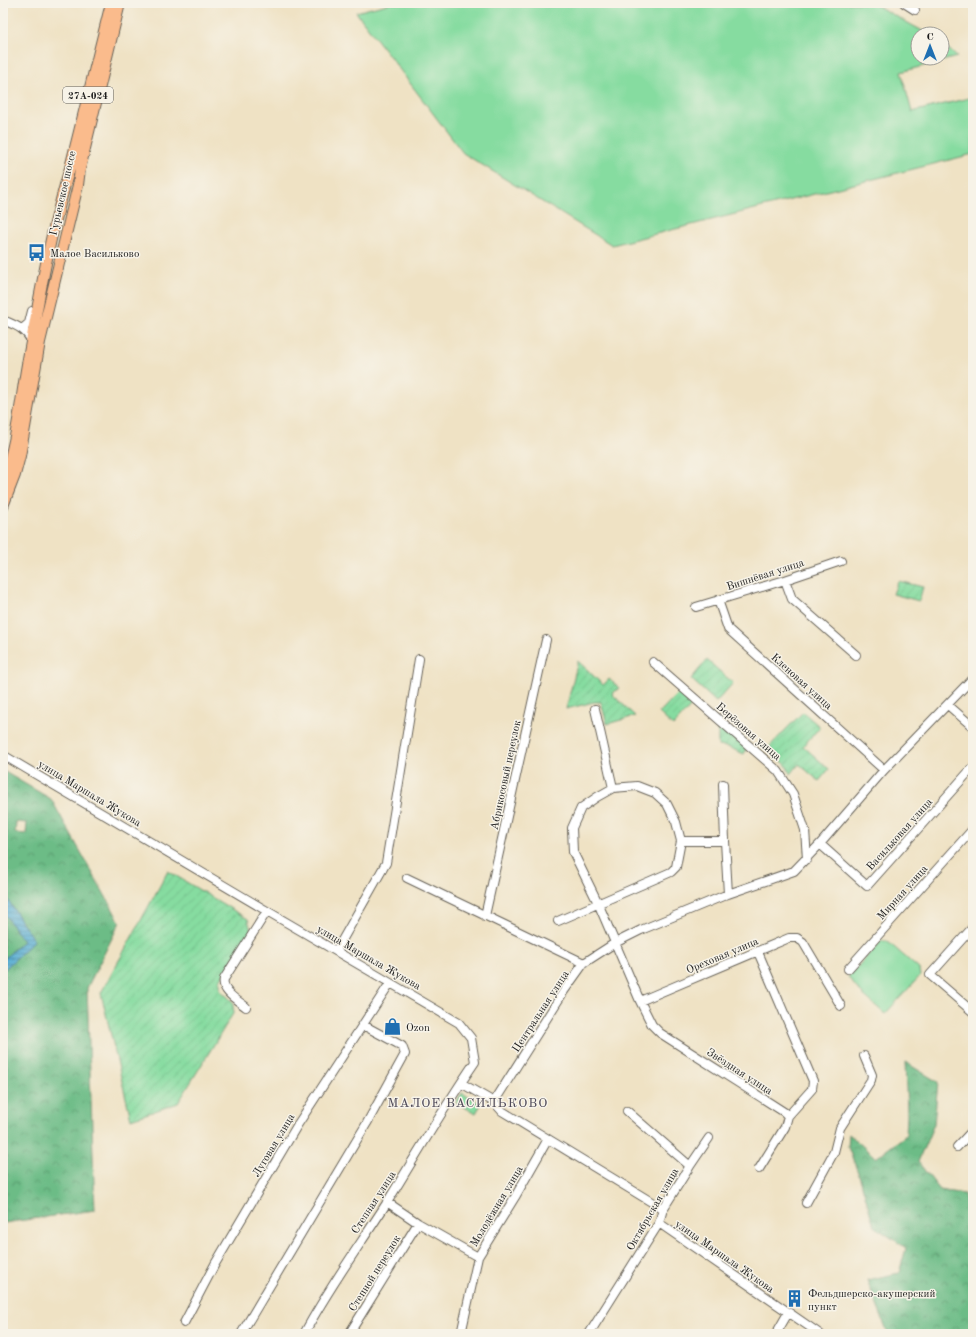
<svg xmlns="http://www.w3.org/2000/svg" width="976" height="1337" font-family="'Old Standard TT',serif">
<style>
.grass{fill:#86dca0;stroke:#517c5e}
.forest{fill:url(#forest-crowns);stroke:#446c51;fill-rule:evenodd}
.garden{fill:url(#garden-furrows);stroke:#517c5e}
.water{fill:url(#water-rules);stroke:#396478}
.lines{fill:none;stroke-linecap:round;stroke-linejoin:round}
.minor-casing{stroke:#666157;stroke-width:10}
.major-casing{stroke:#666157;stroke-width:12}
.minor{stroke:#fff;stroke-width:8}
.major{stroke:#fabb8c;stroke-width:10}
.labels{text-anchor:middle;stroke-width:3;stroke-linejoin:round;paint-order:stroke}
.shield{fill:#f7f3e8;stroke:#5e5c59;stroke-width:1}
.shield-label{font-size:10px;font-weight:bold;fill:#1c1c1c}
.street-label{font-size:11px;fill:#1c1c1c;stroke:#f7f3e8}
.poi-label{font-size:11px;fill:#1c1c1c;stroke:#f7f3e8;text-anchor:start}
.quarter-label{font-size:13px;letter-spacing:1px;fill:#4f4a59;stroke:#f7f3e8}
</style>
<defs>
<pattern id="forest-crowns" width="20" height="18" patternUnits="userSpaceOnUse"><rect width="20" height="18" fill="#6cbc86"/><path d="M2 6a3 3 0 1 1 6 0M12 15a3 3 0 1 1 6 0" fill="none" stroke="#58986d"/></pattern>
<pattern id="garden-furrows" width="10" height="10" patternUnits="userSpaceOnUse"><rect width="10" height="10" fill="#86dca0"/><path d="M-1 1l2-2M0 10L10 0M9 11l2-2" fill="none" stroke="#73bc89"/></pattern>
<pattern id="water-rules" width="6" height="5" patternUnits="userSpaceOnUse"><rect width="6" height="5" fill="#56add3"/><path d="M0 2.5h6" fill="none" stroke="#468caa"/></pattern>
</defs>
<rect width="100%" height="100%" fill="#f7f3e8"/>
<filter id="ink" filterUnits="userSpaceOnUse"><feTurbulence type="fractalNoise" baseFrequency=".025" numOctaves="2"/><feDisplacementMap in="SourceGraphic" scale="8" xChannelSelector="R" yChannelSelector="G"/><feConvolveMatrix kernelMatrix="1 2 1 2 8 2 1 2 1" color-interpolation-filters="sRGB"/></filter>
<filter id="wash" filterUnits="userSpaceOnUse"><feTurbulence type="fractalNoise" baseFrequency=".012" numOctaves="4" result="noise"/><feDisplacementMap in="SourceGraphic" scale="16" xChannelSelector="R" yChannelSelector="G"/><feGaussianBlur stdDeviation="0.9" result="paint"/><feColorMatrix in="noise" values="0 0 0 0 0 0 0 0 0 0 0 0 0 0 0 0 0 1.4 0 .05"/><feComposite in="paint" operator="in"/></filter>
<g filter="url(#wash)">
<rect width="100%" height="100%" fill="#efe2c4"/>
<!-- grass -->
<path class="grass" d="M391 3H872L928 34H918V58H942V43L957 57 901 72 912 112 973 97V154L612 245 463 153 356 12Z
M881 941H887L919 969 920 976 885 1014 860 992 848 977Z
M462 1093 479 1103 480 1106 476 1113 456 1103Z"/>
<!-- forest -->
<path class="forest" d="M3 771 51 799 120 922 87 988 95 1210 4 1223 3 1222V971L34 941 3 892ZM16 822 27 823 26 834 15 833Z
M3 912 23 941 3 960Z
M905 1062 938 1082 934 1124 918 1162 940 1190 964 1194 973 1235V1273L970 1294 973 1297V1334H898L888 1333 867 1280 899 1273 906 1248 874 1226 859 1175 848 1147 849 1134 876 1158 906 1135 907 1114Z"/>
<!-- garden -->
<path class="garden" d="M898 581 923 587 919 601 893 594Z
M707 660 733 683 716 702 691 679Z
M578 661 603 685 609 679 619 688 612 694 635 716 607 724 601 702H594L566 709Z
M678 693 692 705 673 726 659 713Z
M803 712 820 727 803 746 829 769 819 781 799 764 791 774 786 765 768 748Z
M721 725 747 748 744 754 728 747 718 746V728Z
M168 871 248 919 251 931 220 980V990L232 1001 234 1012 178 1103 131 1119 101 993Z"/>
<!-- water -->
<path class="water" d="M3 892 34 941 3 971V960L23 941 3 912Z"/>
</g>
<g filter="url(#ink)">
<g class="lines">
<defs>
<path id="minor" d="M904 3 915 10
M3 320C14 325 25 328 31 340
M22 329 29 323 32 311
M785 580 792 599 856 655
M718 600 728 629 884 770
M696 607 785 580 841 561
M653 662 778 771 793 794 805 830 807 859
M948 705 973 727
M595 709 613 788
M3 755 267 911 459 1023 471 1038 475 1062C444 1107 417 1154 388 1201 360 1245 329 1287 304 1334
M723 784 725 841
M681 841H725L728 894
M820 844 867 886 973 767
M407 878 584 963
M485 916 546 640
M558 921 671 872 676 867 681 841 676 822 667 804 655 793 637 786 613 788 597 797 581 808 572 828 573 852 598 903 640 1001 789 938H797L803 942 841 1006
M973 927 930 975 973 1012
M336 951 386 863 419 659
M758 952 813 1081 812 1089 788 1116
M848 969 973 829
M640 1001 652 1025 660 1033 784 1112 788 1116 785 1127 759 1169
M246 1007C237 1000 221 991 224 979L267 911
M461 1083 494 1102 502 1111 663 1209
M494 1102 564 991 584 963 615 943 641 930 728 894 794 871 820 844 884 770 973 678
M957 1147 973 1130
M690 1166 709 1138
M387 1202 418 1223 478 1257
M806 1203 834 1152 840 1128 871 1080 872 1075 864 1056
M659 1223 820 1334
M184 1323 215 1264 298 1124 390 983
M241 1334 367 1123 405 1054 402 1046 363 1025
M349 1334 418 1223
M461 1334 478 1257 515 1197 548 1139
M589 1334 659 1223 663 1209 690 1166 627 1111
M776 1334 788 1313"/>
<path id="major" d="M3 480C16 445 20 406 26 370 34 325 42 280 52 235 58 212 63 190 70 168L111 3
M3 506 15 475 20 456 40 342 78 185 80 169 120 3"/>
</defs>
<!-- minor casing -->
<use href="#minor" class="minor-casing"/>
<!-- major casing -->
<use href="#major" class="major-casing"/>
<!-- minor -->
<use href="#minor" class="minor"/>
<!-- major -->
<use href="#major" class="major"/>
</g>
</g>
<!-- icons -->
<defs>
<symbol id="bus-bare" viewBox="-9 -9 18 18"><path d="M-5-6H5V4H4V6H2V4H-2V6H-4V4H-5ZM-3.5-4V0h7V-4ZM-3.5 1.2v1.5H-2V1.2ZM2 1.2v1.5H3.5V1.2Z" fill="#1f6fb2" stroke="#f7f3e8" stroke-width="2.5" paint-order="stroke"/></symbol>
<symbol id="shop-bare" viewBox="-9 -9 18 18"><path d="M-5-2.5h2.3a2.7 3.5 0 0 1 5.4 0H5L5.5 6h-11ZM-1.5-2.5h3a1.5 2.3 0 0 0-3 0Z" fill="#1f6fb2" stroke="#f7f3e8" stroke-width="2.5" paint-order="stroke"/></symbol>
<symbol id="building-bare" viewBox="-9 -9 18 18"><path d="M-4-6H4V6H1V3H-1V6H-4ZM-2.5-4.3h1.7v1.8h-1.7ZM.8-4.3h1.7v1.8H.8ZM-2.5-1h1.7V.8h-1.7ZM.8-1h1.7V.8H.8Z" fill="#1f6fb2" stroke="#f7f3e8" stroke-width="2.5" paint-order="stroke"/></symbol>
</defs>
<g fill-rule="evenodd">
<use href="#bus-bare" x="24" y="240" width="25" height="25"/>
<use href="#shop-bare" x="380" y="1014" width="25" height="25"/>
<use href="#building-bare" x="782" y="1286" width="25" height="25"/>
</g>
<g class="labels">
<!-- shield labels -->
<rect class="shield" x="63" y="87" width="50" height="16" rx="3"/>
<g class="shield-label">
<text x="88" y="99">27А-024</text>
</g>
<!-- street labels -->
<g class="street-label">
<text transform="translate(62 193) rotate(-77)" y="4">Гурьевское шоссе</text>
<text transform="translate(765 574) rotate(-18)" y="4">Вишнёвая улица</text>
<text transform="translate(802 681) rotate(42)" y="4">Кленовая улица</text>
<text transform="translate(749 731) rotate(41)" y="4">Берёзовая улица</text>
<text transform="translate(505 775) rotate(-78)" y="4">Абрикосовый переулок</text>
<text transform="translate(90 793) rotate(31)" y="4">улица Маршала Жукова</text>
<text transform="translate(899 834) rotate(-48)" y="4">Васильковая улица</text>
<text transform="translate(902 892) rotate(-48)" y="4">Мирная улица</text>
<text transform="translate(722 955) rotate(-23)" y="4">Ореховая улица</text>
<text transform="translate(369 957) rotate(30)" y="4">улица Маршала Жукова</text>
<text transform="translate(540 1011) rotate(-57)" y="4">Центральная улица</text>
<text transform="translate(740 1071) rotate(33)" y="4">Звёздная улица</text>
<text transform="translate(273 1145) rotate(-59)" y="4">Луговая улица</text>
<text transform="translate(373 1202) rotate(-57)" y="4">Степная улица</text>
<text transform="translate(496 1206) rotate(-59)" y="4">Молодёжная улица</text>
<text transform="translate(652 1209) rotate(-60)" y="4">Октябрьская улица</text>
<text transform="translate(725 1256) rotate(35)" y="4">улица Маршала Жукова</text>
<text transform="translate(374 1273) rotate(-58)" y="4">Степной переулок</text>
</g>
<!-- poi labels -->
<g class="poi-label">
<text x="50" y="257">Малое Васильково</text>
<text x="406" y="1031">Ozon</text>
<text x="808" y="1297">Фельдшерско-акушерский<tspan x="808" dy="13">пункт</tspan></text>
</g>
<!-- quarter labels -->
<g class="quarter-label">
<text x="468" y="1107">МАЛОЕ ВАСИЛЬКОВО</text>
</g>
</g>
<!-- margin -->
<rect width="976" height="1337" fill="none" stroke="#f7f3e8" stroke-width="16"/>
<!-- north arrow -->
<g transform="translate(930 46)"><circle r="19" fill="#f7f3e8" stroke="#9f9d96"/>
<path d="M0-3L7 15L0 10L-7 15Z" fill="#1f6fb2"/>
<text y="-6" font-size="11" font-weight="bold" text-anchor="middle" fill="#1c1c1c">С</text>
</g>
</svg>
